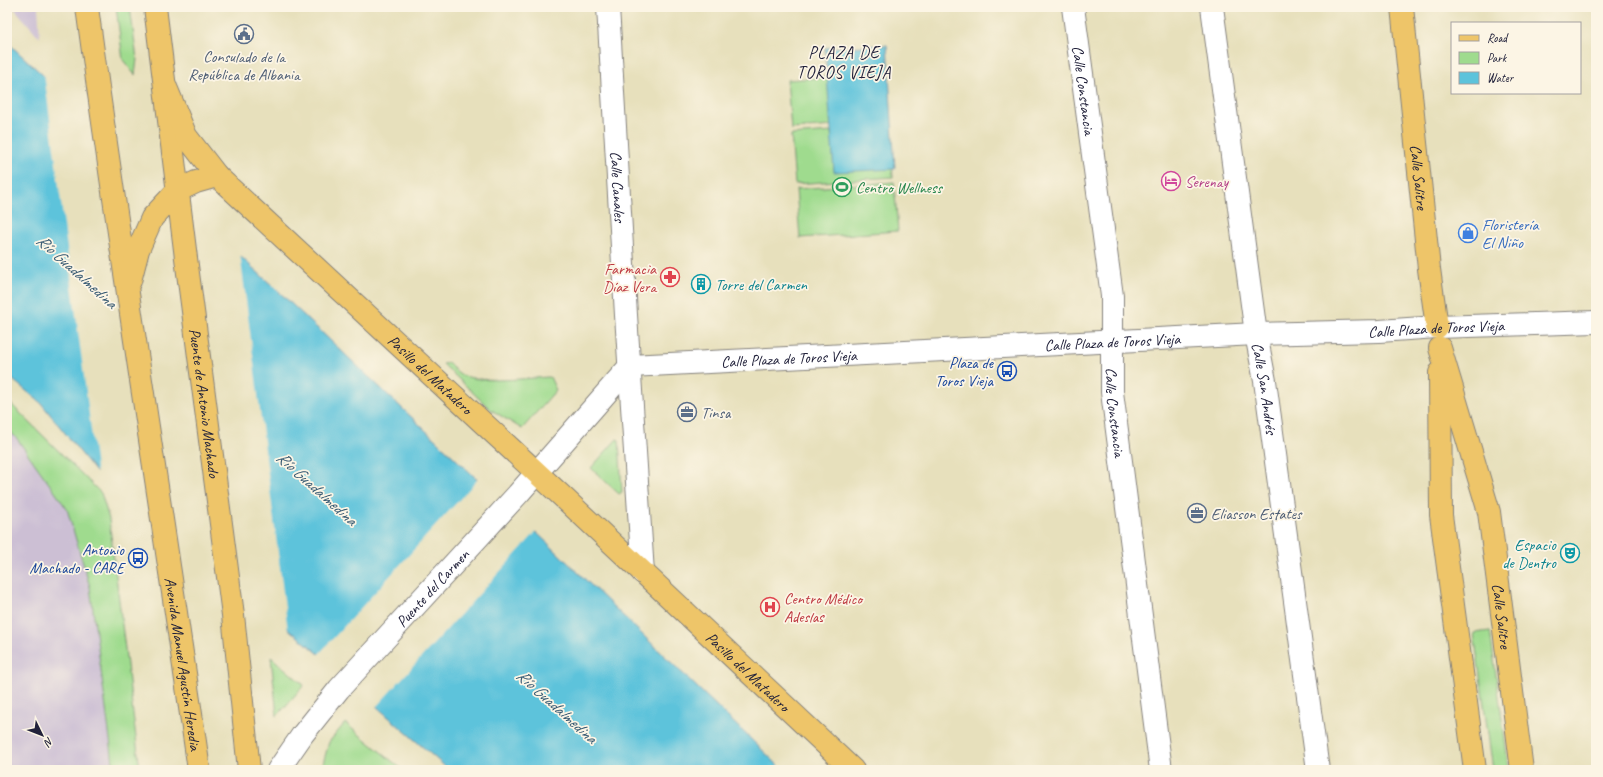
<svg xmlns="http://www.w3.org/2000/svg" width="1603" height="777" font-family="Caveat,sans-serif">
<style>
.industrial{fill:#ccbfd4}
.green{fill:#9fdb8e;stroke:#607e64}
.water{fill:#5dc3db;stroke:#40728b}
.pier{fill:#e7e0bc}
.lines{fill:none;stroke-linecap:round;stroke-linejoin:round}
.minor-casing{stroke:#84817c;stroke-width:24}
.major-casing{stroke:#84817c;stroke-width:24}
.minor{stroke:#fff;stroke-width:22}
.major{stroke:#eec569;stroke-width:22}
.labels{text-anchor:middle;stroke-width:3.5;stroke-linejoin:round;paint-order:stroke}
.service-label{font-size:16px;fill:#4e5e75;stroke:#fcf5e5;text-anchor:start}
.street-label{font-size:16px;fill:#22223b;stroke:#fcf5e5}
.hotel-label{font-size:16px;fill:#b23c85;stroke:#fcf5e5;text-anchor:start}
.leisure-label{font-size:16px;fill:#27864d;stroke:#fcf5e5;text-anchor:start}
.shop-label{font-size:16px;fill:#366cbe;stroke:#fcf5e5;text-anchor:start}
.health-label{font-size:16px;fill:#be3a42;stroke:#fcf5e5;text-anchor:end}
.culture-label{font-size:16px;fill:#0d838f;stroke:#fcf5e5;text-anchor:start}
.transit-label{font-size:16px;fill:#164399;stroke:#fcf5e5;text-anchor:end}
.neighbourhood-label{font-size:17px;letter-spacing:1px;fill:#22223b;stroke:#fcf5e5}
.water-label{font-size:17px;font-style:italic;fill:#375a73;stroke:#fcf5e5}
</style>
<rect width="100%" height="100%" fill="#fcf5e5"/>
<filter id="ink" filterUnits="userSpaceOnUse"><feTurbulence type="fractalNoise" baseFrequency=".025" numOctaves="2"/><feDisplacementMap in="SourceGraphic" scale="8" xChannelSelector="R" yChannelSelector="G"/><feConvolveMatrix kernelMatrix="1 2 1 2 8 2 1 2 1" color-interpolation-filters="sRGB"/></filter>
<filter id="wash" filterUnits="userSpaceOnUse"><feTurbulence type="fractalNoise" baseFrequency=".012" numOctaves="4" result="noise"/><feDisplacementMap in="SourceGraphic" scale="16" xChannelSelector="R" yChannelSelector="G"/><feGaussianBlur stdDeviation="0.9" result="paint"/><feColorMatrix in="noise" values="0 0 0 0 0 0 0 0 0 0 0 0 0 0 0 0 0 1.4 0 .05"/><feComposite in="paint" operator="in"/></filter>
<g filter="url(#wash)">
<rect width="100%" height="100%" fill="#e7e0bc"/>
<!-- industrial -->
<path class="industrial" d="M13 7H38L40 38Z
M7 400 101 493 109 519 140 770H7Z"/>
<!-- green -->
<path class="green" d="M116 7H130L137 59 135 75 123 60Z
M885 73 889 122 791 129 787 80Z
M890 128 893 177 795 184 791 135Z
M894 182 898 231 800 238 796 189Z
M448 363C452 367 457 372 462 375 484 384 526 378 550 377L556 390 522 429 490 409 443 364Z
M7 400 101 493 109 519 140 770H114L90 587 67 509 18 440 7 428Z
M617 439 619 440 622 492 619 494 591 468Z
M1490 631 1509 770H1493L1474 633Z
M271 657 304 685 277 716Z
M345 723 403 770H323L322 767 329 742Z"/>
<!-- water -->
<path class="water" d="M7 42 277 290 478 480 536 532 783 770H449L376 706 319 654 96 472 41 403 7 375Z
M887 45 895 169 834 172 825 48Z"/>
<!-- pier -->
<path class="pier" d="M44 73 240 253 288 631 97 475Z
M479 478 537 531 375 708 318 655Z"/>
</g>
<g filter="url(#ink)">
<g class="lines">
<defs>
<g id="minor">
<path id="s1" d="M608 7 626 315 643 573"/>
<path id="s2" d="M1073 7 1112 296V392L1161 770"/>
<path id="s3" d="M1212 7 1256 334 1265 381 1318 770"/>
<path id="s4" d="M630 366 1256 334 1379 331 1437 327 1596 322"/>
<path id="s5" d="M278 770 303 734 339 689 518 494 630 366"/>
</g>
<g id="major">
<path id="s6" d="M87 7C121 262 163 516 199 770"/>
<path id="s7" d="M155 7 186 258 233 615 249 770"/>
<path id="s8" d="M1402 7 1429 269 1437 327"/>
<path id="s9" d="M165 85 186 136 217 176 564 498 853 770"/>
<path d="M130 281 138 250 152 218 177 191 196 182 217 176"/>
<path id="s10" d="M1440 348 1489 512 1522 770"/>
<path d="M1440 373 1441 515 1475 770"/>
</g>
</defs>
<!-- minor casing -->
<use href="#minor" class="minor-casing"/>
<!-- major casing -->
<use href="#major" class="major-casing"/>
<!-- minor -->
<use href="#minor" class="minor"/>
<!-- major -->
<use href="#major" class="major"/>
</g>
</g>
<!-- icons -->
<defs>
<symbol id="civic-ring" viewBox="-11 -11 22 22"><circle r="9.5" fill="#fcf5e5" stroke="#5c6f8a" stroke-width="1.5"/><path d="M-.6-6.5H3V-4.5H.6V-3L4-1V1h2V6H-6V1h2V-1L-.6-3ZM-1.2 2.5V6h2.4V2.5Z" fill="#5c6f8a"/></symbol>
<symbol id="hotel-ring" viewBox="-11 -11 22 22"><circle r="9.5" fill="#fcf5e5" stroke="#d1479c" stroke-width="1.5"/><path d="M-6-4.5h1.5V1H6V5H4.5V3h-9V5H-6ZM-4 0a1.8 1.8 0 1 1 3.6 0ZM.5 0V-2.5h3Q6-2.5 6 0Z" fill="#d1479c"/></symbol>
<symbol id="stadium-ring" viewBox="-11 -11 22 22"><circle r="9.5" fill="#fcf5e5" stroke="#2e9e5b" stroke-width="1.5"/><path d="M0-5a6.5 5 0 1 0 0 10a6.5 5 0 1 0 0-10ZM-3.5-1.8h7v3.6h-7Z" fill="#2e9e5b"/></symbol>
<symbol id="shop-ring" viewBox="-11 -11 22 22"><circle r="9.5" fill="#fcf5e5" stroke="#3f7fe0" stroke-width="1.5"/><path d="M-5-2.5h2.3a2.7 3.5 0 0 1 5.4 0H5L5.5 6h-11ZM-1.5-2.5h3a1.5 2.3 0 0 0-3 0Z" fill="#3f7fe0"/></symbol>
<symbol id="pharmacy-ring" viewBox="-11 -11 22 22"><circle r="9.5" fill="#fcf5e5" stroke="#e0444e" stroke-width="1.5"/><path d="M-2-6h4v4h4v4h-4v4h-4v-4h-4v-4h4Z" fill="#e0444e"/></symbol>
<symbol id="building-ring" viewBox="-11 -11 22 22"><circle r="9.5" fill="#fcf5e5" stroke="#0f9aa8" stroke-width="1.5"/><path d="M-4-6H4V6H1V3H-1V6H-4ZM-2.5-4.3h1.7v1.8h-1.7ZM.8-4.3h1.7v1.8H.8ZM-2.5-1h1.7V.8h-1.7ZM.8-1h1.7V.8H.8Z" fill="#0f9aa8"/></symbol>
<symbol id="bus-ring" viewBox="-11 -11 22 22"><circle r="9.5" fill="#fcf5e5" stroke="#1a4fb4" stroke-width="1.5"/><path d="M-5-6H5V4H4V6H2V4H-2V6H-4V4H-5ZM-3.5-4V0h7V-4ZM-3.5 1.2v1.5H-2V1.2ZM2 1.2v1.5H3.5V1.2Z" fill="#1a4fb4"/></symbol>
<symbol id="office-ring" viewBox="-11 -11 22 22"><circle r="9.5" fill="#fcf5e5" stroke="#5c6f8a" stroke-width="1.5"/><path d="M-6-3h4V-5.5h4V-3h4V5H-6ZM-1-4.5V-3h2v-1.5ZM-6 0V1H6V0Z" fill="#5c6f8a"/></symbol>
<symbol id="theatre-ring" viewBox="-11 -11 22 22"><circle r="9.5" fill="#fcf5e5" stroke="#0f9aa8" stroke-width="1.5"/><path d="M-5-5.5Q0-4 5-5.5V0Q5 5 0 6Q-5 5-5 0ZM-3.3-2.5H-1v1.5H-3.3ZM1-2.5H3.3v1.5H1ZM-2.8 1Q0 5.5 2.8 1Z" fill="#0f9aa8"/></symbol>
<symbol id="hospital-ring" viewBox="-11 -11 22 22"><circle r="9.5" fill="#fcf5e5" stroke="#e0444e" stroke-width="1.5"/><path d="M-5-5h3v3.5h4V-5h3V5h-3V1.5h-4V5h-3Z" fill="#e0444e"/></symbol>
</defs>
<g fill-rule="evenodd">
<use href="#civic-ring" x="233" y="23" width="22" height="22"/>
<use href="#hotel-ring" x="1160" y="170" width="22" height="22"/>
<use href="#stadium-ring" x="831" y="176" width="22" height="22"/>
<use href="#shop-ring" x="1457" y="222" width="22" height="22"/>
<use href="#pharmacy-ring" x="659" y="266" width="22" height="22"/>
<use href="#building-ring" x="690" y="273" width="22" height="22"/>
<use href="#bus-ring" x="996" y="360" width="22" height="22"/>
<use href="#office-ring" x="676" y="401" width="22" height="22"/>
<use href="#office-ring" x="1186" y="502" width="22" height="22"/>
<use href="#theatre-ring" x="1559" y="542" width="22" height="22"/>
<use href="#bus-ring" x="127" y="547" width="22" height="22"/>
<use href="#hospital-ring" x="759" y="596" width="22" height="22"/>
</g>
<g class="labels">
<!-- service labels -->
<g class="service-label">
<text x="244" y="62" text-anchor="middle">Consulado de la<tspan x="244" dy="18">República de Albania</tspan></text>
<text x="701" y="418">Tinsa</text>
<text x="1211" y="519">Eliasson Estates</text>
</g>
<!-- street labels -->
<g class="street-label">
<text dy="6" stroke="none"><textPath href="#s2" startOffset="84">Calle Constancia</textPath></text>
<text dy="6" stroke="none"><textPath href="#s8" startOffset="171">Calle Salitre</textPath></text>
<text dy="6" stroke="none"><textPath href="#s1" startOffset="180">Calle Canales</textPath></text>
<text dy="6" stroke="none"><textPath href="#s4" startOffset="807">Calle Plaza de Toros Vieja</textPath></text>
<text dy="6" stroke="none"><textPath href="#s4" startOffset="483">Calle Plaza de Toros Vieja</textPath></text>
<text dy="6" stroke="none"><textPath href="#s4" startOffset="159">Calle Plaza de Toros Vieja</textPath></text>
<text dy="6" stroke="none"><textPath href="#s9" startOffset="397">Pasillo del Matadero</textPath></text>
<text dy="6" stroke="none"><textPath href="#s3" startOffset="385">Calle San Andrés</textPath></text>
<text dy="6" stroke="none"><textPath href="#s7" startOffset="399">Puente de Antonio Machado</textPath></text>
<text dy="6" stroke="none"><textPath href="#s2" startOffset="408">Calle Constancia</textPath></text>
<text dy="6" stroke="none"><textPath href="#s5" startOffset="239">Puente del Carmen</textPath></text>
<text dy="6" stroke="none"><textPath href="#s10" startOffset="276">Calle Salitre</textPath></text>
<text dy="6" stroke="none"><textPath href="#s6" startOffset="664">Avenida Manuel Agustín Heredia</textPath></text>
<text dy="6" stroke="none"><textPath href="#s9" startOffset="832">Pasillo del Matadero</textPath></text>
</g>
<!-- hotel labels -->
<g class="hotel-label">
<text x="1185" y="187">Serenay</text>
</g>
<!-- leisure labels -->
<g class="leisure-label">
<text x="856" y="193">Centro Wellness</text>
</g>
<!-- shop labels -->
<g class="shop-label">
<text x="1482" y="230">Floristería<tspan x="1482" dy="18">El Niño</tspan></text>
</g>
<!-- health labels -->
<g class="health-label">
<text x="656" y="274">Farmacia<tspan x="656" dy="18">Díaz Vera</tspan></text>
<text x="784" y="604" text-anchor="start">Centro Médico<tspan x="784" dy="18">Adeslas</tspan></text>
</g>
<!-- culture labels -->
<g class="culture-label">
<text x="715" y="290">Torre del Carmen</text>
<text x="1556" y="550" text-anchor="end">Espacio<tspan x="1556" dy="18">de Dentro</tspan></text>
</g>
<!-- transit labels -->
<g class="transit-label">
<text x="993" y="368">Plaza de<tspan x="993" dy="18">Toros Vieja</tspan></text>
<text x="124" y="555">Antonio<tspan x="124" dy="18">Machado - CARE</tspan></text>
</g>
<!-- neighbourhood labels -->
<g class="neighbourhood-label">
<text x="844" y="58">PLAZA DE<tspan x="844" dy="20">TOROS VIEJA</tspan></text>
</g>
<!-- water labels -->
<g class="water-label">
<text transform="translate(77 271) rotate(42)" y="6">Río Guadalmedina</text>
<text transform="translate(317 488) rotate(42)" y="6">Río Guadalmedina</text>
<text transform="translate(557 706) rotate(42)" y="6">Río Guadalmedina</text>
</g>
</g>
<!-- margin -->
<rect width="1603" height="777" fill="none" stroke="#fcf5e5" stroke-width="24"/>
<!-- legend -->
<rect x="1451" y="22" width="130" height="72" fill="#fcf5e5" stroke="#a5a1a1"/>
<rect x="1459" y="35" width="20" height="6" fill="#eec569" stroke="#a5a1a1"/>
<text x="1487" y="42" font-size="12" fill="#22223b">Road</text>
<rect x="1459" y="52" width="20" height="12" fill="#9fdb8e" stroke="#a5a1a1"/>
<text x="1487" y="62" font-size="12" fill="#22223b">Park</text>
<rect x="1459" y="72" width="20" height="12" fill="#5dc3db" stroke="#a5a1a1"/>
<text x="1487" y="82" font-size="12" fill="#22223b">Water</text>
<!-- north arrow -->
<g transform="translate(42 735) rotate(133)" stroke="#fcf5e5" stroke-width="3" paint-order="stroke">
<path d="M0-3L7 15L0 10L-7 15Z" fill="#22223b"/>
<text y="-6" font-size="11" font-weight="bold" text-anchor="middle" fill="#22223b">N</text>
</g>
</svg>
